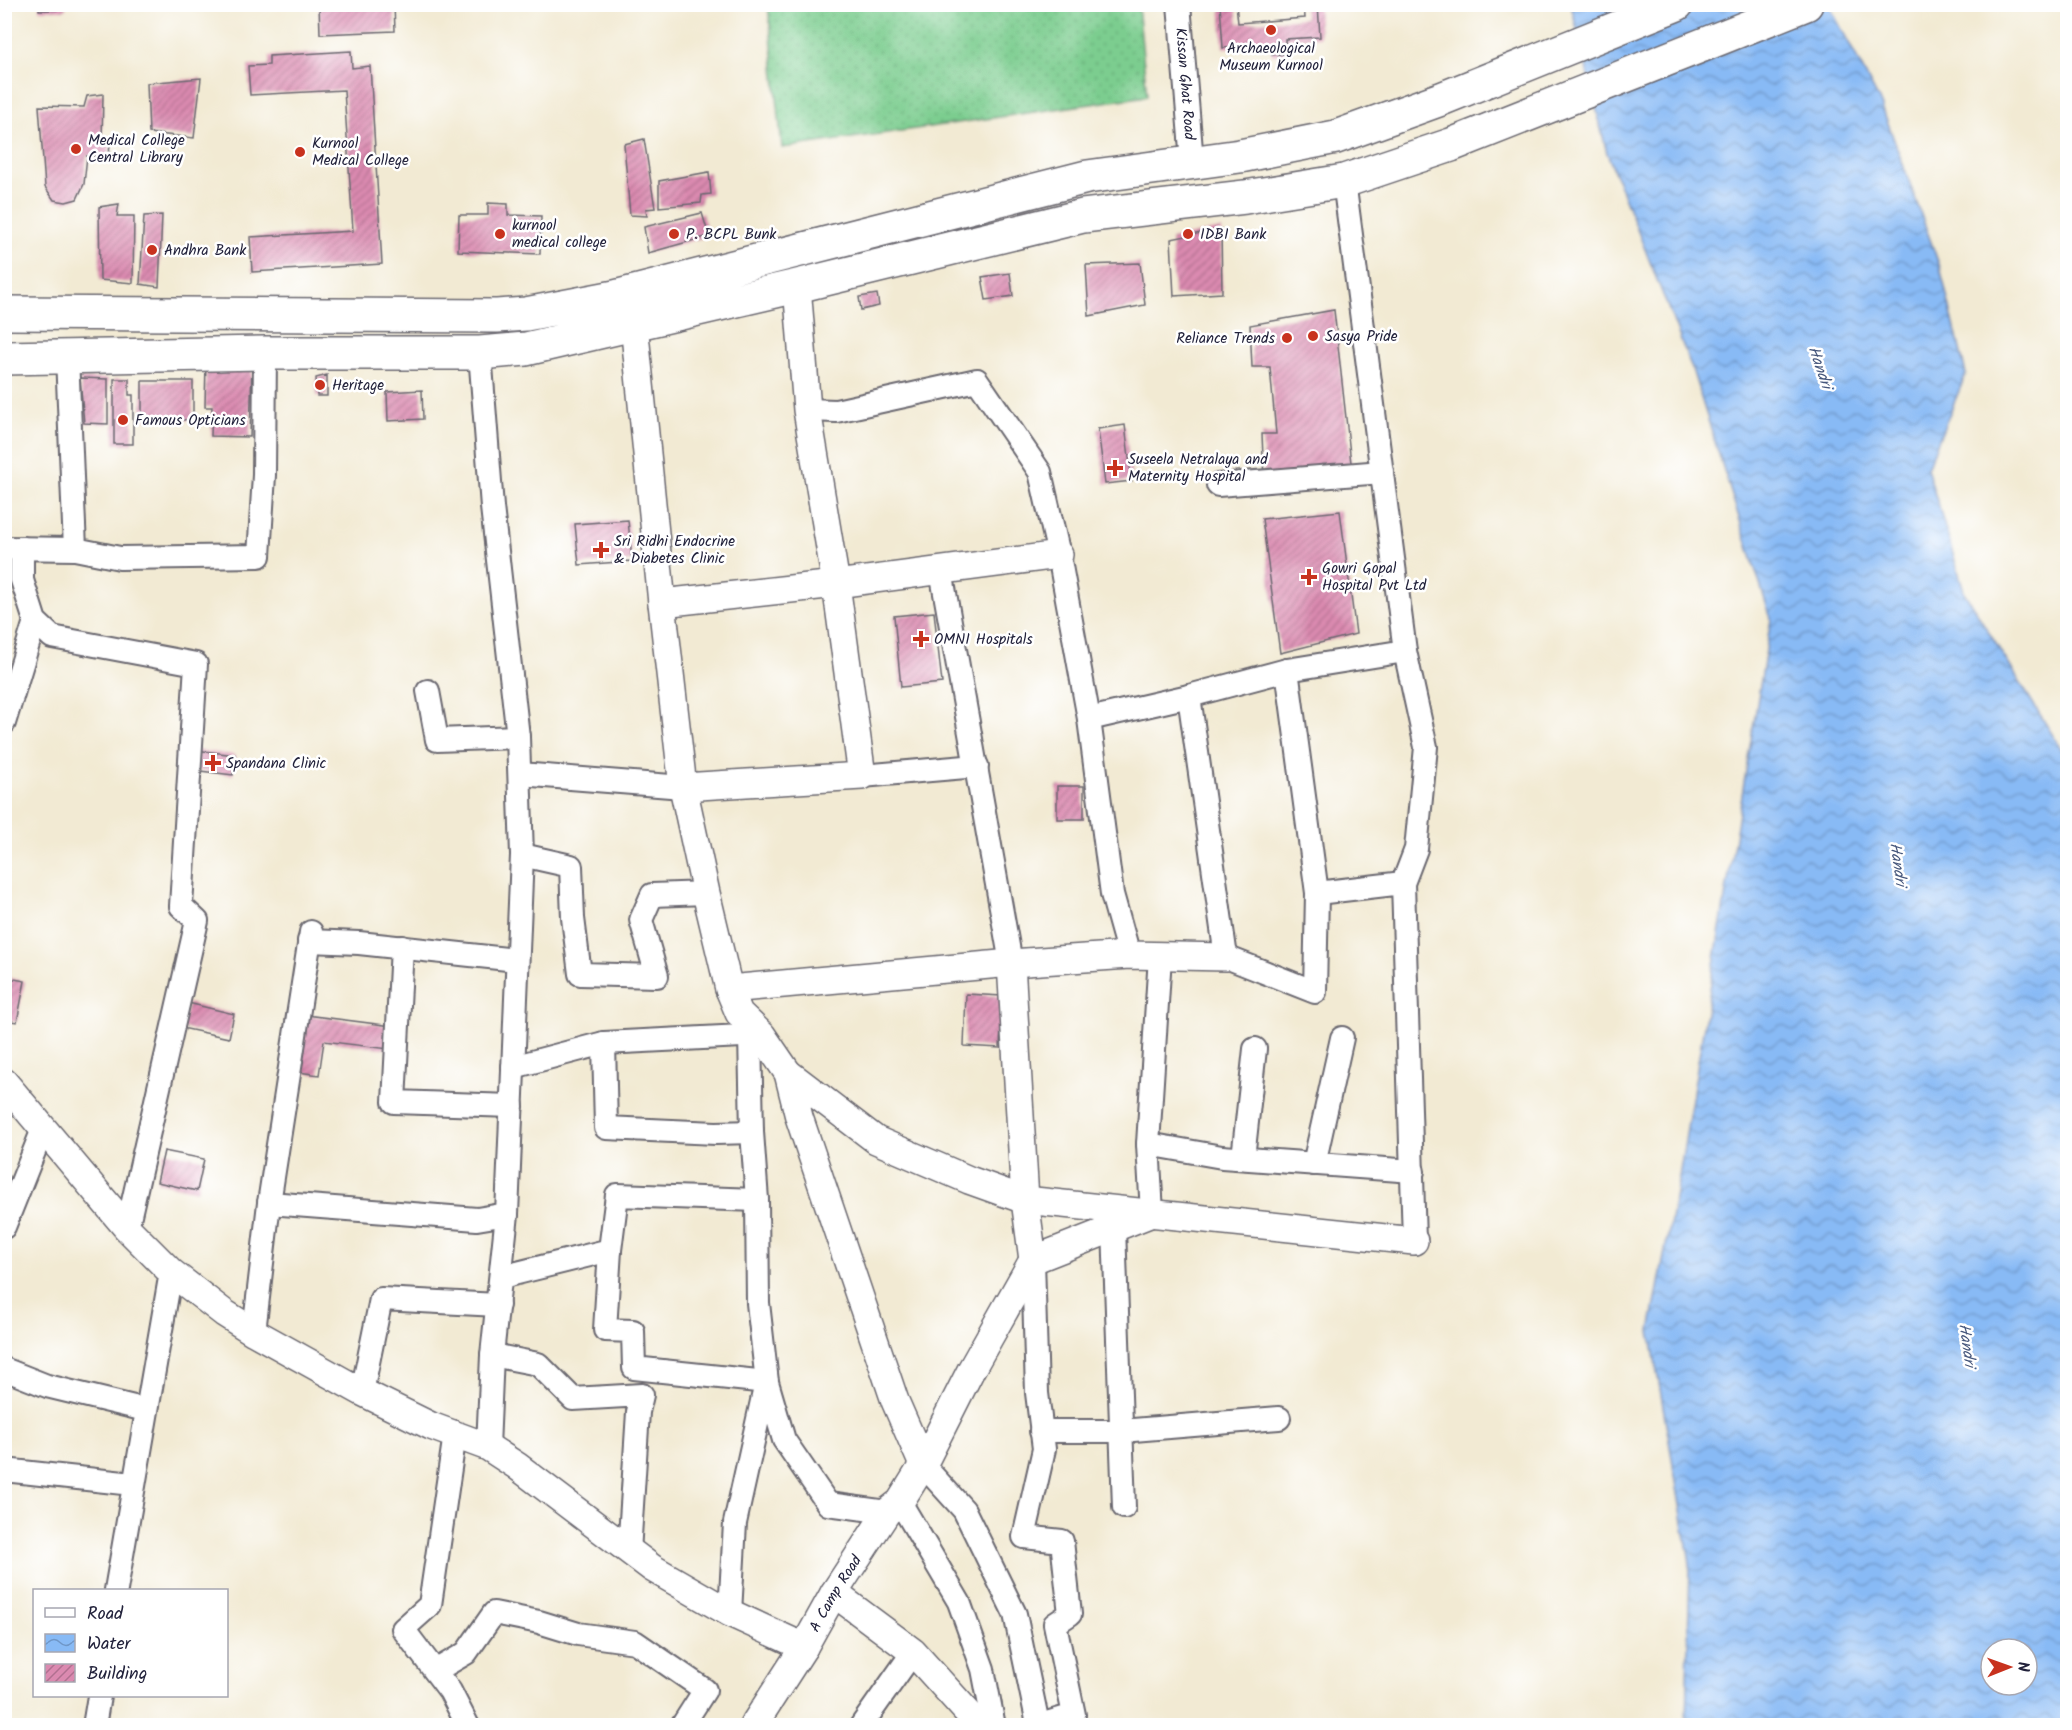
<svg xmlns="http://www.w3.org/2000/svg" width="2072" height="1730" font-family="Kalam,sans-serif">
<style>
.grass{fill:url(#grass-dots);stroke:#4e7865;stroke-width:1.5}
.water{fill:url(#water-waves);stroke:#556e98;stroke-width:1.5;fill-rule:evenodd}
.building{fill:url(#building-hatch)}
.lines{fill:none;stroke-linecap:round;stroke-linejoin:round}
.minor-casing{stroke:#6b6870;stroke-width:26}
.tertiary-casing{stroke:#6b6870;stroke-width:30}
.primary-casing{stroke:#6b6870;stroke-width:36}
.minor{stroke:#fff;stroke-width:22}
.tertiary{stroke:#fff;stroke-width:27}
.primary{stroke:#fff;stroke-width:33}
.poi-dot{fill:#c8321e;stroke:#fff;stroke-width:2}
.labels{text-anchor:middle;stroke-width:5;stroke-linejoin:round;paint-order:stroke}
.poi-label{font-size:15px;fill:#22223b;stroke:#fff;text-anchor:start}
.street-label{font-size:15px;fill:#22223b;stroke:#fff}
.water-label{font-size:16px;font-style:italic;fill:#46577c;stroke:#fff}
</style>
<defs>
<pattern id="grass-dots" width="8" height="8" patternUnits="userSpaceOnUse" patternTransform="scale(1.5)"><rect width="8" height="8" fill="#7bcd8f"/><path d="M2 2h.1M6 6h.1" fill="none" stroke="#6ab07c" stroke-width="1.8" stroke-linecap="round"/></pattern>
<pattern id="water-waves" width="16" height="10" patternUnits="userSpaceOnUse" patternTransform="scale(1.5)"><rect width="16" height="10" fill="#88baf5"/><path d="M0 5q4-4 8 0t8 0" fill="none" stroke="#6f97c8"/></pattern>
<pattern id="building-hatch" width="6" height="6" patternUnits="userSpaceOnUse" patternTransform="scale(1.5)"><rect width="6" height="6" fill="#db8ab0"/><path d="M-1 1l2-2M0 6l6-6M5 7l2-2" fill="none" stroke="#b17090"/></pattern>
</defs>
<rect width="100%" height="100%" fill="#fff"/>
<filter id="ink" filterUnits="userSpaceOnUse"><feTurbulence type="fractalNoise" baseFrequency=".0167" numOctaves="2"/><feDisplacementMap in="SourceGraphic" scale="12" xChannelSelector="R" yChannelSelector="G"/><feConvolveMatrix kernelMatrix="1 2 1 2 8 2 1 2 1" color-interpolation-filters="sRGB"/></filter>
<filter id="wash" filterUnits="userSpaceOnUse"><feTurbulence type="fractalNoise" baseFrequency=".008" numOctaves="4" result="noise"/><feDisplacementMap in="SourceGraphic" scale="24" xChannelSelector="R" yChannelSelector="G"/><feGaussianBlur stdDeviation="1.35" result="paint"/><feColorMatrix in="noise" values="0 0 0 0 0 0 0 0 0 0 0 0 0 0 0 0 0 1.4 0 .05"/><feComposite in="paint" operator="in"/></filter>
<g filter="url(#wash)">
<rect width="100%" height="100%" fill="#f2ead3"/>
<!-- grass -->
<path class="grass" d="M768 5H1138L1147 96 782 148Z"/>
<!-- water -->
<path class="water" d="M1571 5H1829L1881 104 1940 267 1966 374 1927 468 1965 594 2067 758V1725H1686L1690 1563 1650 1331 1679 1177 1771 619 1691 366 1607 153ZM1991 1649H2027V1685H1991Z"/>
<g id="blocks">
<!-- building -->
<path class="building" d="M39 4H66V10H39Z
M319 4H394L395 31 320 34Z
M1220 4H1236L1238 23 1305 18 1304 4H1318L1320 37 1285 39 1286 54 1272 55 1271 44 1223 48Z
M351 51 352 68 370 66 382 264 252 272 250 237 353 231 344 90 250 95 248 66 269 65V56Z
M201 78 194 138 149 133 147 83Z
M103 94 102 142 110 143 109 156H87L84 184 77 199 66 202 54 200 45 187 39 106 84 107 87 96Z
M644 139 655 208 646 209 647 216 630 215 624 144Z
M709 172 711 194 702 195 701 203 659 207V181Z
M488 203 508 204V215L541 216 540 254 458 251 459 215H488Z
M119 204 117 216H134L133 283 100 280 99 207Z
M702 213 709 236 648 253 644 227Z
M162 215 159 287 140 284 144 216Z
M1221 229 1222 293 1174 296 1171 239Z
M1140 263 1145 305 1089 316 1086 265Z
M1010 273 1013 296 986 300 982 277Z
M877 294 879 306 861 310 859 297Z
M1334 310 1352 472 1264 480 1262 434H1276L1270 367H1252L1250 325Z
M206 362 252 363 250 437 211 436 212 407H205Z
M327 375V396H317L316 378Z
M80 378 108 379V424L84 423Z
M114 379H129V395H133V444H114Z
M142 381H193V420L142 419Z
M422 390 423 419 388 421 387 392Z
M1125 425 1132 481 1105 484 1098 429Z
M1340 511 1356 634 1280 653 1262 519Z
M628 520 632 561 579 565 575 524Z
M934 612 942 683 901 687 894 616Z
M195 750 235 755 233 775 192 770Z
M1057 786H1084V819H1057Z
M4 977 25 981 17 1022 4 1020Z
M966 994 1002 996 1000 1048 964 1046Z
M188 1003 234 1014 229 1038 182 1028Z
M306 1015 392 1026 389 1049 324 1041 319 1075 299 1072Z
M164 1151 204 1159 197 1191 157 1182Z"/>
</g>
</g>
<g filter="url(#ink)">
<use href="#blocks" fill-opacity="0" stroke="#6b6870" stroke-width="1.5"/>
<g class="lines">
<defs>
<g id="minor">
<path id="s1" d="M1179 4 1192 162"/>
<path d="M1344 181 1405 651 1426 747 1416 849 1403 883 1414 1241"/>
<path d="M480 353 492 507 518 737 522 855 507 1214 492 1355 488 1447"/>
<path d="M67 356 75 549 120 558 259 556 264 475 265 353"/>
<path d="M807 410 836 411 977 380 1040 472 1059 555 1089 719 1112 894 1129 955"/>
<path d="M1218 485 1382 472"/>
<path d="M4 548 75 549"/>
<path d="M22 548V580L35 621 52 637 196 664 181 906 197 921 127 1228"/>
<path d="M941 571 1011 963"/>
<path d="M1287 670 1317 893"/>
<path d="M428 691 437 740 518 737"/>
<path d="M1189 696 1226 957 1315 992 1317 893 1403 883"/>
<path d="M1089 719 1189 696 1287 670 1405 651"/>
<path d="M4 723 35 621"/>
<path d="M520 774 683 787"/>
<path d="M862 776 977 766"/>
<path d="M522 855 571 866 573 918 580 974 657 976 641 920 652 895 706 893"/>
<path d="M309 941 359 943 517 960"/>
<path d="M402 947 394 1102 512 1106"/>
<path d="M750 1035 752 1132 757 1200 758 1303 767 1382 784 1440 828 1504 887 1512"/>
<path d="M604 1043 606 1128 716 1133 752 1132"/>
<path d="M513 1067 604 1043 762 1035"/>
<path d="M1148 1144 1222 1157 1413 1171"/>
<path d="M1243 1158 1255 1049"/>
<path d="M1314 1164 1342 1038"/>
<path d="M269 1203 477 1219 507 1214"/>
<path d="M1152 1213 1148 1144 1160 956"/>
<path d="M4 1227 43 1129"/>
<path d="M1114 1228 1124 1507"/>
<path d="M610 1250 605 1330 633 1331 634 1368 767 1382"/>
<path d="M1033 1260 1037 1393 1044 1449 1024 1537 1062 1541 1070 1614 1055 1624 1074 1715 1036 1726"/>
<path d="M501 1277 610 1250 617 1195 757 1200"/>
<path d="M254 1332 269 1203 311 932"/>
<path d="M492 1355 538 1364 573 1399 642 1395 638 1412 629 1552"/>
<path d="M4 1369 47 1386 146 1410"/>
<path d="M362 1392 381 1299 498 1305"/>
<path d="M1041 1431H1121L1279 1418"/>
<path d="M455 1434 430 1605 403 1629 450 1691 468 1726"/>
<path d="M923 1465 964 1510 1015 1614 1038 1724"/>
<path d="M4 1470 133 1484"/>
<path d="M900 1502 959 1602 983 1669 994 1726"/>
<path d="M116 1590 171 1272"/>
<path d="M730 1613 735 1523 766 1383"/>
<path d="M435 1671 466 1653 494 1613 539 1622 578 1634 635 1642 705 1690 682 1726"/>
<path d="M94 1726 99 1696"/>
<path d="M861 1726 913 1652"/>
</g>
<g id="tertiary">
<path d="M634 324 662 603 683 787 706 893 729 989 739 1013 762 1035 788 1073 799 1117 895 1401 923 1465"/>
<path d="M662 603 836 584 1059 555"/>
<path d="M683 787 862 776 836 584 807 410 797 286"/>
<path d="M1011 963 1025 1200 1033 1260"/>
<path d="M729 989 1011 963 1129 955 1226 957"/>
<path d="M788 1073 876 1140 969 1180 1025 1200 1414 1241"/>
<path d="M4 1082 127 1228 171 1272 224 1313 254 1332 362 1392 431 1426 488 1447 517 1466 652 1568 730 1613 804 1647"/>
<path d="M834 1593 913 1652 980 1726"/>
<path id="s2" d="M753 1726 804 1647 834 1593 887 1512 900 1502 923 1465 971 1370 1033 1260 1152 1213"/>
</g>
<path id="primary" d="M4 313 497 316 526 314 615 297 1087 177 1240 156 1336 137 1441 99 1677 4
M4 358 265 353H480L526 349 797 286 1083 216 1245 197 1344 181 1451 145 1806 4"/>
</defs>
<!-- minor casing -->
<use href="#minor" class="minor-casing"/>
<!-- tertiary casing -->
<use href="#tertiary" class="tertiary-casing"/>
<!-- primary casing -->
<use href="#primary" class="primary-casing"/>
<!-- minor -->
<use href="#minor" class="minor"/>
<!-- tertiary -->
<use href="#tertiary" class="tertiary"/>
<!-- primary -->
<use href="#primary" class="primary"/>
</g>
</g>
<!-- markers -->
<g class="poi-dot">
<circle cx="1271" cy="30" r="6"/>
<circle cx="76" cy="149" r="6"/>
<circle cx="300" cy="152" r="6"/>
<circle cx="500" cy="234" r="6"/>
<circle cx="674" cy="234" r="6"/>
<circle cx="1188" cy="234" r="6"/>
<circle cx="152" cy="250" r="6"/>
<circle cx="1313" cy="336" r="6"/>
<circle cx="1287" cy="338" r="6"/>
<circle cx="320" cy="385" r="6"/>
<circle cx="123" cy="420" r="6"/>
<path d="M1112 459h6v6h6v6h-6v6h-6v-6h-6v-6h6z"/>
<path d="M598 541h6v6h6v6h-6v6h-6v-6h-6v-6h6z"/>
<path d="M1306 568h6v6h6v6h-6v6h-6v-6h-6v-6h6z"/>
<path d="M918 630h6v6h6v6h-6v6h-6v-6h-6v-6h6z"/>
<path d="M210 754h6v6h6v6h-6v6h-6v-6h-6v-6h6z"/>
</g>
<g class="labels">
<!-- poi labels -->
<g class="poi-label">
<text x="1271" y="53" text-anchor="middle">Archaeological<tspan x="1271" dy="17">Museum Kurnool</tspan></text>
<text x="88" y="145">Medical College<tspan x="88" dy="17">Central Library</tspan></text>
<text x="312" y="148">Kurnool<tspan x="312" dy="17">Medical College</tspan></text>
<text x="512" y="230">kurnool<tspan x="512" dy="17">medical college</tspan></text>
<text x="686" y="239">P. BCPL Bunk</text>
<text x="1200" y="239">IDBI Bank</text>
<text x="164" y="255">Andhra Bank</text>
<text x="1325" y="341">Sasya Pride</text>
<text x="1275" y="343" text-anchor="end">Reliance Trends</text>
<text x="332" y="390">Heritage</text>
<text x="135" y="425">Famous Opticians</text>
<text x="1128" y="464">Suseela Netralaya and<tspan x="1128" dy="17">Maternity Hospital</tspan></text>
<text x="614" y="546">Sri Ridhi Endocrine<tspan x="614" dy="17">&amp; Diabetes Clinic</tspan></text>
<text x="1322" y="573">Gowri Gopal<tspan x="1322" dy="17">Hospital Pvt Ltd</tspan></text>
<text x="934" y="644">OMNI Hospitals</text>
<text x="226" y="768">Spandana Clinic</text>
</g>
<!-- street labels -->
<g class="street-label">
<text dy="5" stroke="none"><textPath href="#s1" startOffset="80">Kissan Ghat Road</textPath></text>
<text dy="5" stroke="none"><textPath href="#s2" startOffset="156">A Camp Road</textPath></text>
</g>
<!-- water labels -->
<g class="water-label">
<text transform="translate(1821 367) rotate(71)" y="6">Handri</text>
<text transform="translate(1899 864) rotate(82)" y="6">Handri</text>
<text transform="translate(1968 1345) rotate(82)" y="6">Handri</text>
</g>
</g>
<!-- margin -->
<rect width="2072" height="1730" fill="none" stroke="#fff" stroke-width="24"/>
<!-- legend -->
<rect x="33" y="1589" width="195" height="108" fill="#ffffff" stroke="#a7a7b1" stroke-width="1.5"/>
<rect x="45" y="1608" width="30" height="9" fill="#ffffff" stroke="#a7a7b1" stroke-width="1.5"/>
<text x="87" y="1619" font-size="18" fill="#22223b">Road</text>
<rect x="45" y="1634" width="30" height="18" fill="url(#water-waves)" stroke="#a7a7b1" stroke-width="1.5"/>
<text x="87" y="1649" font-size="18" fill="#22223b">Water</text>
<rect x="45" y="1664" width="30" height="18" fill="url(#building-hatch)" stroke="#a7a7b1" stroke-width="1.5"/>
<text x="87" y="1679" font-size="18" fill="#22223b">Building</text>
<!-- north arrow -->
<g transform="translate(2009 1667) rotate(89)"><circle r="28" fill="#ffffff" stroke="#a7a7b1" stroke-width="1.5"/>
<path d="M0-4.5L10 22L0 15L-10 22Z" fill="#c8321e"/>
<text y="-9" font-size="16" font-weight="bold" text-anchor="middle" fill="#22223b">N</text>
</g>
</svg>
